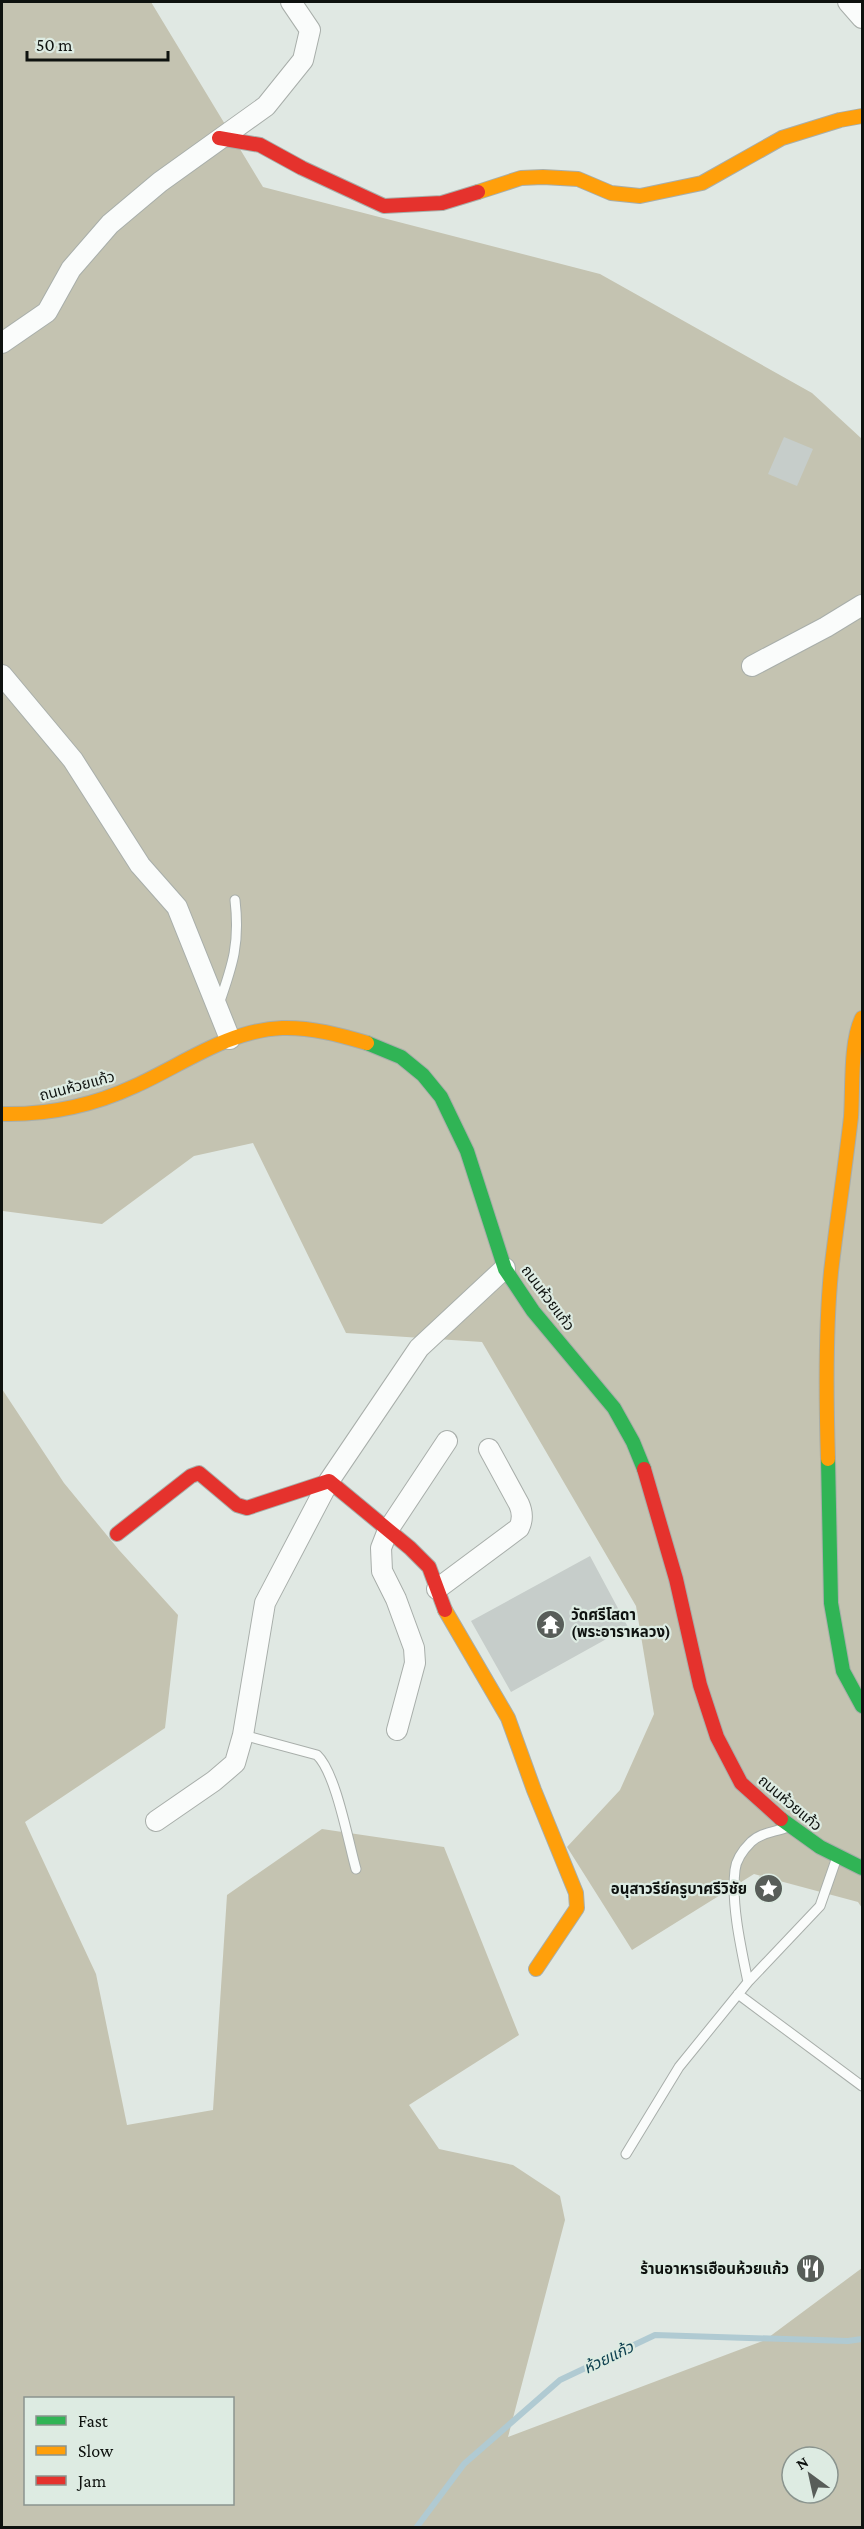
<svg xmlns="http://www.w3.org/2000/svg" width="864" height="2529" font-family="'Crimson Pro','Noto Sans Thai',serif">
<style>
.forest{fill:#c4c3b1;fill-rule:evenodd}
.lines{fill:none;stroke-linecap:round;stroke-linejoin:round}
.stream{stroke:#b0cad2;stroke-width:6}
.building{fill:#c6cdca}
.lane-casing{stroke:#a8aeaa;stroke-width:11}
.street-casing{stroke:#a8aeaa;stroke-width:22}
.fast-casing{stroke:#a8aeaa;stroke-width:16}
.slow-casing{stroke:#a8aeaa;stroke-width:16}
.jam-casing{stroke:#a8aeaa;stroke-width:16}
.lane{stroke:#fafcfb;stroke-width:9}
.street{stroke:#fafcfb;stroke-width:20}
.fast{stroke:#30b455;stroke-width:14}
.slow{stroke:#ff9f0a;stroke-width:14}
.jam{stroke:#e5322d;stroke-width:14}
.labels{text-anchor:middle;stroke-width:4.5;stroke-linejoin:round;paint-order:stroke}
.street-label{font-size:15px;fill:#0e120f;stroke:#ddebe2}
.poi-label{font-size:15px;font-weight:bold;fill:#0e120f;stroke:#ddebe2;text-anchor:end}
.water-label{font-size:16px;font-style:italic;fill:#0f4150;stroke:#ddebe2}
</style>
<rect width="100%" height="100%" fill="#e0e8e3"/>
<!-- forest -->
<path class="forest" d="M2 2H151L263 187 600 274 812 393 862 439V1908L858 1902 754 1874 632 1950 567 1847 620 1790 654 1714 636 1606 482 1342 346 1333 253 1143 194 1156 102 1224 3 1211 2 1208Z
M2 1389 64 1483 119 1550 178 1615 165 1728 25 1822 96 1974 127 2125 213 2110 227 1895 322 1829 444 1847 519 2035 409 2105 439 2149 513 2165 560 2196 565 2220 508 2437 765 2340 862 2268V2527H2ZM26 2398H232V2504H26ZM792 2457H828V2493H792Z"/>
<g class="lines">
<!-- stream -->
<path class="stream" d="M416 2528 464 2464 560 2380 655 2335 848 2341 862 2339"/>
</g>
<!-- building -->
<path class="building" d="M784 437 813 449 797 486 768 474Z
M590 1556 628 1627 511 1692 471 1621Z"/>
<g class="lines">
<defs>
<path id="lane" d="M219 1004C233 964 240 943 235 900
M243 1735 317 1755C336 1773 348 1841 356 1869
M748 1982C741 1948 731 1904 735 1870 736 1860 744 1849 751 1842 760 1833 774 1832 785 1828
M738 1994 862 2086
M626 2154 679 2067 748 1982 820 1906 836 1860"/>
<path id="street" d="M848 2 862 18
M2 343 47 312 71 269 110 224 160 182 266 106 303 60 310 30 291 2
M752 666 826 627 862 605
M2 675 73 760 140 865 177 907 230 1039
M437 1589 519 1528C523 1520 523 1513 519 1504L489 1449
M397 1730 415 1663 414 1648 396 1599 382 1571 381 1548 388 1530 447 1441
M156 1821 214 1781 235 1763 243 1735 265 1603 329 1481 419 1348 505 1268"/>
<path id="fast" d="M367 1043 401 1057 423 1075 441 1097 467 1151 505 1269 533 1311 614 1408 633 1442 644 1469
M828 1459 831 1603 843 1671 862 1706
M781 1819 820 1847 862 1868"/>
<path id="slow" d="M478 192 521 178 543 177 578 179 611 193 640 196 702 183 782 138 840 120 862 116
M2 1114C49 1115 92 1106 135 1086 182 1065 228 1030 282 1028 311 1027 340 1035 367 1043
M828 1459C826 1397 825 1334 831 1272 837 1220 845 1169 851 1117 853 1089 850 1042 862 1018
M445 1610 508 1718 534 1790 576 1893 577 1908 536 1969"/>
<path id="jam" d="M219 138 260 145 302 168 384 206 442 203 478 192
M644 1469 676 1579 700 1685 717 1737 741 1783 781 1819
M117 1534 191 1476 199 1473 237 1505 247 1508 329 1481 410 1548 429 1567 445 1610"/>
</defs>
<!-- lane casing -->
<use href="#lane" class="lane-casing"/>
<!-- street casing -->
<use href="#street" class="street-casing"/>
<!-- fast casing -->
<use href="#fast" class="fast-casing"/>
<!-- slow casing -->
<use href="#slow" class="slow-casing"/>
<!-- jam casing -->
<use href="#jam" class="jam-casing"/>
<!-- lane -->
<use href="#lane" class="lane"/>
<!-- street -->
<use href="#street" class="street"/>
<!-- fast -->
<use href="#fast" class="fast"/>
<!-- slow -->
<use href="#slow" class="slow"/>
<!-- jam -->
<use href="#jam" class="jam"/>
</g>
<!-- icons -->
<defs>
<symbol id="temple-disc" viewBox="-11 -11 22 22"><circle r="9.5" fill="#585d59" stroke="#ddebe2"/><path d="M0-6L5-2H3V0L6.5 2.5H4V6H1.5V3h-3V6H-4V2.5H-6.5L-3 0V-2H-5Z" fill="#fff"/></symbol>
<symbol id="sight-disc" viewBox="-11 -11 22 22"><circle r="9.5" fill="#585d59" stroke="#ddebe2"/><path d="M0-6L1.8-2.2L6-1.7L2.9 1.2L3.7 5.4L0 3.3L-3.7 5.4L-2.9 1.2L-6-1.7L-1.8-2.2Z" fill="#fff"/></symbol>
<symbol id="restaurant-disc" viewBox="-11 -11 22 22"><circle r="9.5" fill="#585d59" stroke="#ddebe2"/><path d="M-5-6h1v4h1v-4h1v4h1v-4h1v5L-1.5 .5V6h-2V.5L-5-1ZM5-6V6H3V1.5H1.5Q1.5-4 5-6Z" fill="#fff"/></symbol>
</defs>
<g fill-rule="evenodd">
<use href="#temple-disc" x="534" y="1608" width="33" height="33"/>
<use href="#sight-disc" x="752" y="1872" width="33" height="33"/>
<use href="#restaurant-disc" x="794" y="2252" width="33" height="33"/>
</g>
<g class="labels">
<!-- street labels -->
<g class="street-label">
<text transform="translate(77 1086) rotate(-15)" y="5">ถนนห้วยแก้ว</text>
<text transform="translate(548 1298) rotate(53)" y="5">ถนนห้วยแก้ว</text>
<text transform="translate(790 1803) rotate(40)" y="5">ถนนห้วยแก้ว</text>
</g>
<!-- poi labels -->
<g class="poi-label">
<text x="571" y="1620" text-anchor="start">วัดศรีโสดา<tspan x="571" dy="17">(พระอาราหลวง)</tspan></text>
<text x="747" y="1894">อนุสาวรีย์ครูบาศรีวิชัย</text>
<text x="789" y="2274">ร้านอาหารเฮือนห้วยแก้ว</text>
</g>
<!-- water labels -->
<g class="water-label">
<text transform="translate(608 2357) rotate(-26)" y="6">ห้วยแก้ว</text>
</g>
</g>
<!-- border -->
<rect width="864" height="2529" fill="none" stroke="#0e120f" stroke-width="6"/>
<!-- legend -->
<rect x="24" y="2397" width="210" height="108" fill="#ddebe2" stroke="#8a948e" stroke-width="1.5"/>
<rect x="36" y="2416" width="30" height="9" fill="#30b455" stroke="#8a948e" stroke-width="1.5"/>
<text x="78" y="2427" font-size="18" fill="#0e120f">Fast</text>
<rect x="36" y="2446" width="30" height="9" fill="#ff9f0a" stroke="#8a948e" stroke-width="1.5"/>
<text x="78" y="2457" font-size="18" fill="#0e120f">Slow</text>
<rect x="36" y="2476" width="30" height="9" fill="#e5322d" stroke="#8a948e" stroke-width="1.5"/>
<text x="78" y="2487" font-size="18" fill="#0e120f">Jam</text>
<!-- north arrow -->
<g transform="translate(810 2475) rotate(327)"><circle r="28" fill="#ddebe2" stroke="#8a948e" stroke-width="1.5"/>
<path d="M0-4.5L10 22L0 15L-10 22Z" fill="#585d59"/>
<text y="-9" font-size="16" font-weight="bold" text-anchor="middle" fill="#0e120f">N</text>
</g>
<!-- scale -->
<path d="M27 51v9h141v-9" fill="none" stroke="#0e120f" stroke-width="3"/>
<text x="36" y="51" font-size="18" fill="#0e120f" stroke="#ddebe2" stroke-width="4.5" paint-order="stroke">50 m</text>
</svg>
